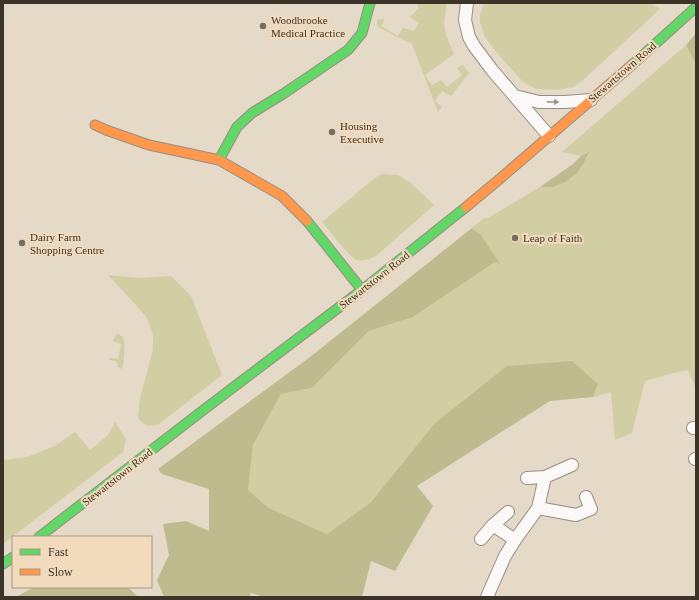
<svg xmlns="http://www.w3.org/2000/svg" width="699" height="600" font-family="Georgia,serif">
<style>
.green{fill:#d0cea2}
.forest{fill:#bebc8e}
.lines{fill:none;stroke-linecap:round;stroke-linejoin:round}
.street-casing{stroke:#978e82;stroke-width:14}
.fast-casing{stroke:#978e82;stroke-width:11}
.slow-casing{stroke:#978e82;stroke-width:11}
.street{stroke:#fbf9f7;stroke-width:12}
.fast{stroke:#63d668;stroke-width:9}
.slow{stroke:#ff974d;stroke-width:9}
.oneway{fill:#9c9690}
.poi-dot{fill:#776e60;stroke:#f1dbbc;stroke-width:1.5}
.labels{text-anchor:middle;stroke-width:4;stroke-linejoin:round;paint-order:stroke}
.poi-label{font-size:11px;fill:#3c3428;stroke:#f1dbbc;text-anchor:start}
.street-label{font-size:11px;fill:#3c3428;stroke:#f1dbbc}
</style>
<rect width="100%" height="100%" fill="#e5d9c8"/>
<!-- green -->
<path class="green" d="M416 3H447L444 22 446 35 454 54 425 75 432 85 441 80 447 87 462 75 457 68 463 65 469 73 451 96 442 91 435 101 442 107 438 112 412 44 397 37 377 26V20L385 19 381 26 398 36 403 28 414 31 419 23 410 17 419 8Z
M484 3H649L660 9 582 81 573 87 556 90 536 89 523 82 496 52 485 37 480 23V14Z
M686 45 696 65V387H695L688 370 669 374 645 381 632 433 615 440 611 392 593 397 598 384 434 424 371 502 327 534 269 508 248 490 253 445 281 394 312 388 369 331 413 317 495 262 499 264 481 235 472 228 484 218H488L540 187H553L565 182 589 152 581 156 562 152Z
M383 174 398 175 411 183 434 205 376 256C371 258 363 262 357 260 349 257 329 230 322 222L376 177Z
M108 275 140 278 171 276 191 296 222 375 159 424C150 427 144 426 138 418L140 398 153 350V335L147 318 135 304Z
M117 334H118L123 337C126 348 124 358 122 369L118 367 116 361 109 360V358L118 359 121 344 112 341Z
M115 422 126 439 123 452 3 544V460L27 457 55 446 75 432 90 450 108 435Z"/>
<!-- forest -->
<path class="forest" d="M696 33V65L686 45Z
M589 152 583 164 577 173 565 182 553 187H540L573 164 581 156Z
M472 228 481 235 500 264 495 262 413 317 369 331 312 388 281 394 253 445 248 490 269 508 327 534 371 502 434 424 507 366 572 361 598 384 593 397 550 401 417 486 433 506 395 571 371 561 362 597H264L251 593 249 597H164L157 580 169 555 163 524 186 521 209 531V489L162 474 158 469 310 357Z
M34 587H128L138 597H16Z"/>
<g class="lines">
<defs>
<path id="street" d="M467 3 465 20 469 37 474 46 492 70 549 136
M515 96 539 102H565L591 100
M693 428H696
M695 459H696
M527 478 545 477 572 465
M538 508 576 515 591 509 586 497
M493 525 515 540
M481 539 493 525 508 512
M487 597 505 556 515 540 538 508 545 477"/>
<path id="fast" d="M633 64 696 7
M219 160 237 127 252 113 283 94 348 50 362 33 370 3
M307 221 362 290
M39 537 206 408 362 290 466 207
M3 564 13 557"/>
<path id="slow" d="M95 125 106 130 149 145 219 160 282 196 307 221
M466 207 502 177 633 64"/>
</defs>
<!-- street casing -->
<use href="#street" class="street-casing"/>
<!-- fast casing -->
<use href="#fast" class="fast-casing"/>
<!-- slow casing -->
<use href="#slow" class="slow-casing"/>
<!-- street -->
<use href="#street" class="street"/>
<!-- fast -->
<use href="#fast" class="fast"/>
<!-- slow -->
<use href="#slow" class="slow"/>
</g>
<!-- one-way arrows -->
<defs><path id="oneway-solid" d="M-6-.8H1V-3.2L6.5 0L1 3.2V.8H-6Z"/></defs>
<use class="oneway" href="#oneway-solid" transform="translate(553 102) rotate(1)"/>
<!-- markers -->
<g class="poi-dot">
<circle cx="263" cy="26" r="4"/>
<circle cx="332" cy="132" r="4"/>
<circle cx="515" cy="238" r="4"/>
<circle cx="22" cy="243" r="4"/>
</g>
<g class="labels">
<!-- poi labels -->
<g class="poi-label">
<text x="271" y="24">Woodbrooke<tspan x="271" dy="13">Medical Practice</tspan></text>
<text x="340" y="130">Housing<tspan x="340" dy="13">Executive</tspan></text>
<text x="30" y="241">Dairy Farm<tspan x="30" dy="13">Shopping Centre</tspan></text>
<text x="523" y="242">Leap of Faith</text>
</g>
<!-- street labels -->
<g class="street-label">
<text transform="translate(622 72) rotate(-41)" y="4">Stewartstown Road</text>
<text transform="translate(374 280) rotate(-38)" y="4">Stewartstown Road</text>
<text transform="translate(117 477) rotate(-38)" y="4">Stewartstown Road</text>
</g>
</g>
<!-- border -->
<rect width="699" height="600" fill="none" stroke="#3c3428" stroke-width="8"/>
<!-- legend -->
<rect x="12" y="536" width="140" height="52" fill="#f1dbbc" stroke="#a99881"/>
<rect x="20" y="549" width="20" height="6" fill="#63d668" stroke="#a99881"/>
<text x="48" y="556" font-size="12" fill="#3c3428">Fast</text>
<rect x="20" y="569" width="20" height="6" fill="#ff974d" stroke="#a99881"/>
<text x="48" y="576" font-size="12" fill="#3c3428">Slow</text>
</svg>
